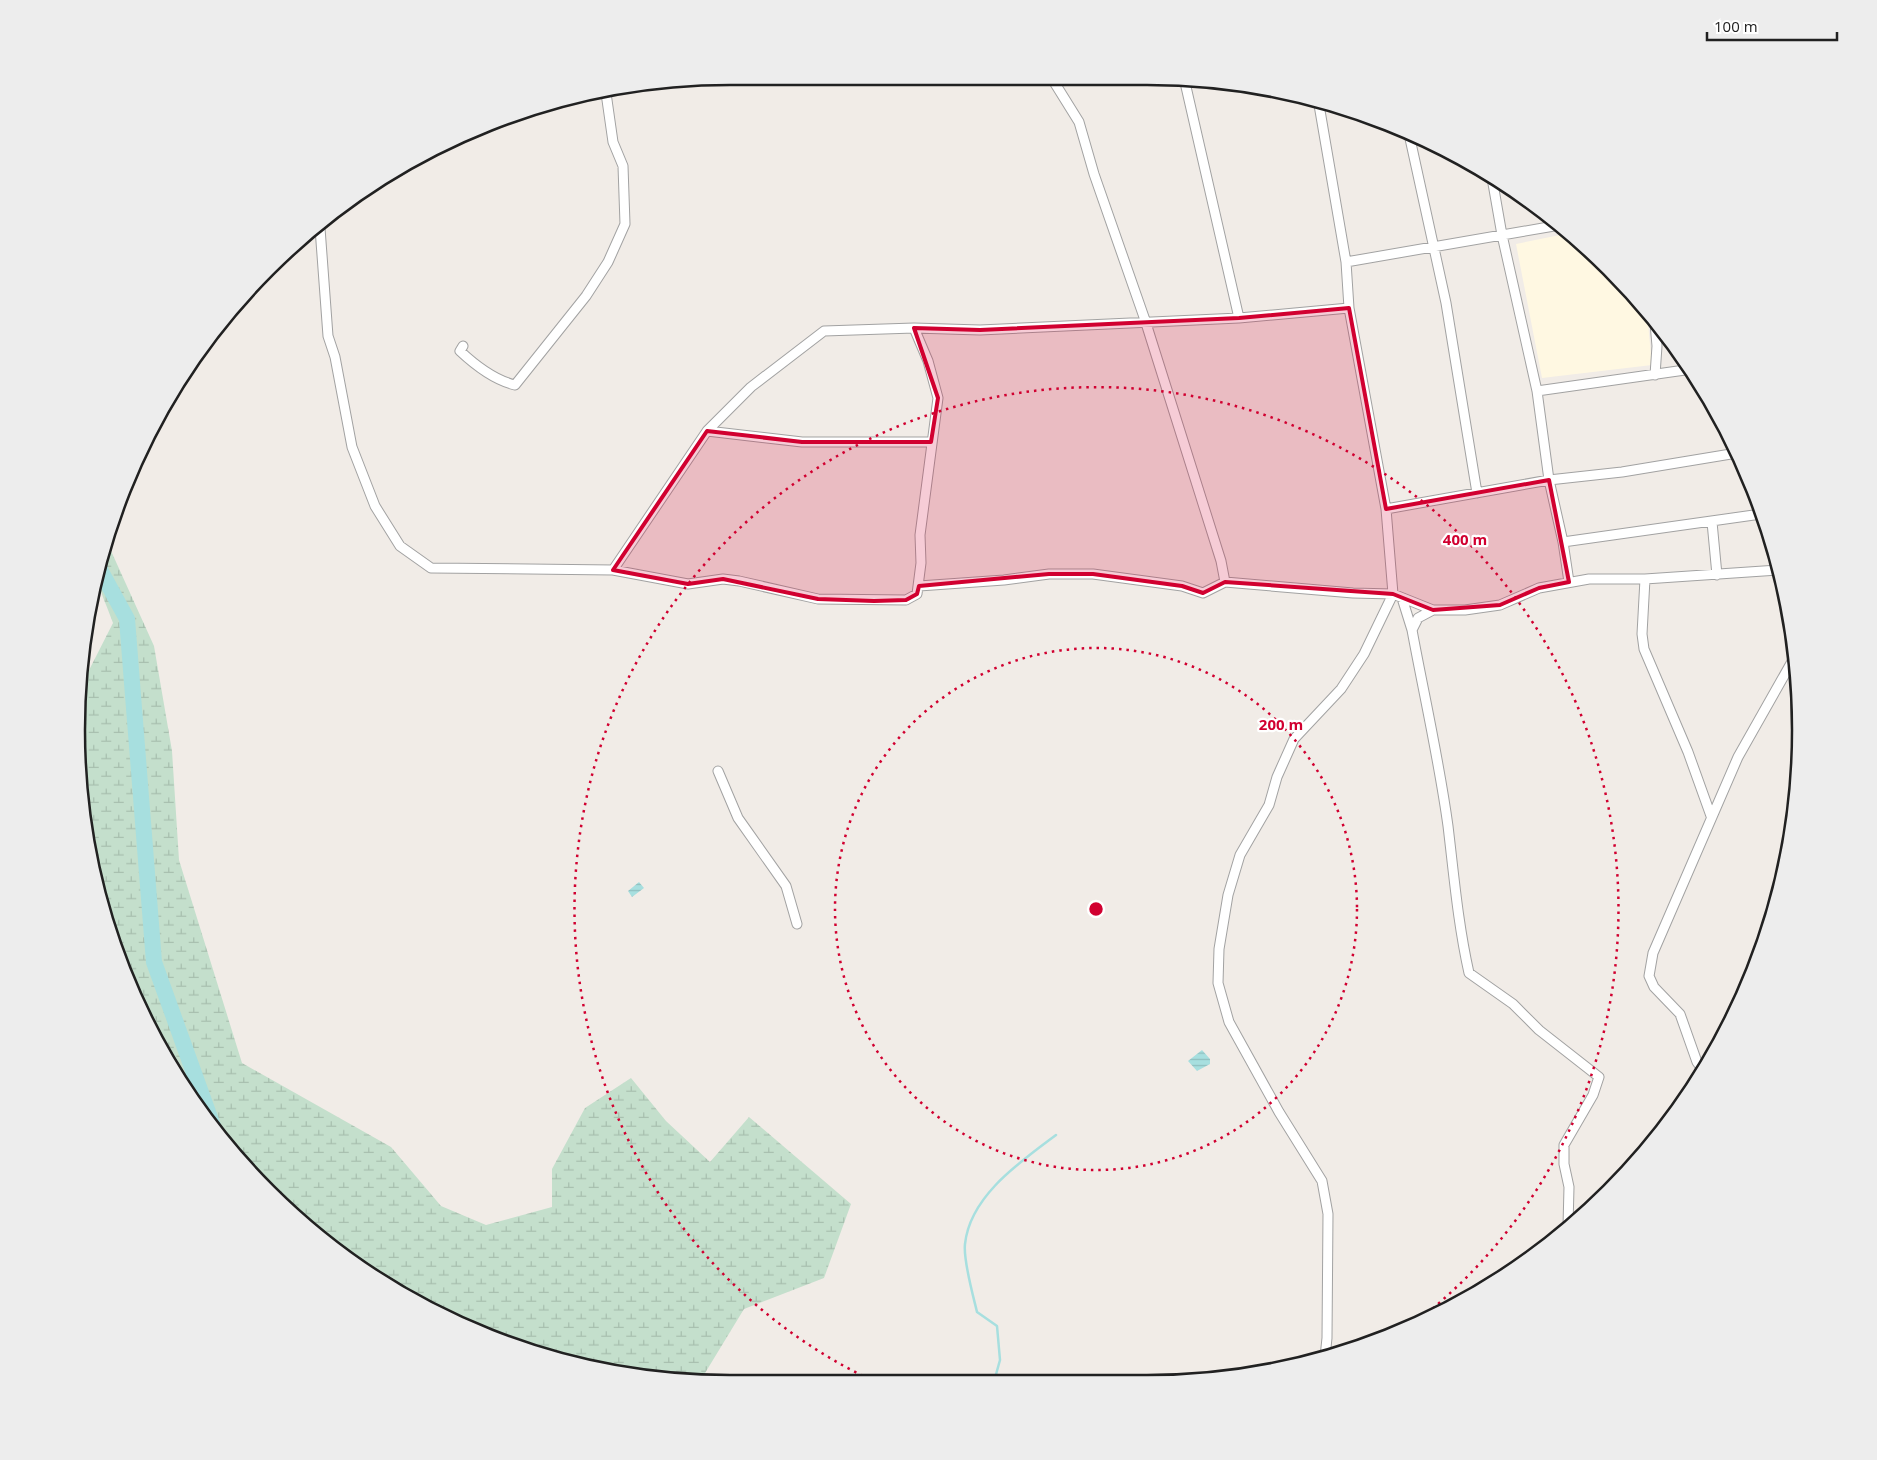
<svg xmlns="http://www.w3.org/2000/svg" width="1877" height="1460" font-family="'Open Sans',sans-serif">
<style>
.education{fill:#fff8e2}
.wetland{fill:url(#wetland-marsh)}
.water{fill:url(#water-rules)}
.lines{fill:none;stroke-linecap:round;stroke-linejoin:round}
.stream{stroke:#a7dfdf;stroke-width:2.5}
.river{stroke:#a7dfdf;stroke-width:16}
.minor-casing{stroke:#a2a2a2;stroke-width:11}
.minor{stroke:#fff;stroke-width:9}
.marked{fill:#d10030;fill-opacity:0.2;stroke:#d10030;stroke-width:4;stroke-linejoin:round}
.ring{fill:none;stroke:#d10030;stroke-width:2.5;stroke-dasharray:2.5 5}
.rim{fill:none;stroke:#212121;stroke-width:2.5}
.centre{fill:#d10030;stroke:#fff;stroke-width:2.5}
.ring-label{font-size:15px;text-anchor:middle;font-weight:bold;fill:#d10030;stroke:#fff;stroke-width:4.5;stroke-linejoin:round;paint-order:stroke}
</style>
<defs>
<pattern id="wetland-marsh" width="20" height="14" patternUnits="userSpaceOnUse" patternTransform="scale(1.25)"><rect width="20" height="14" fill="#c4dfcc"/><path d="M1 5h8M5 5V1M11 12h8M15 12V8" fill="none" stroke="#a8bfaf"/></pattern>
<pattern id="water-rules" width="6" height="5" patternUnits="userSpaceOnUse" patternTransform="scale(1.25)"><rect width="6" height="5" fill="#a7dfdf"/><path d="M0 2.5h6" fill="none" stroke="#8fbfbf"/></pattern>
</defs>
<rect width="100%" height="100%" fill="#f1ece7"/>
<!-- education -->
<path class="education" d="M1570 233 1609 268 1647 313 1652 365 1542 378 1516 244Z"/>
<!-- wetland -->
<path class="wetland" d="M107 542 154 646 172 751 179 860 242 1063 391 1147 441 1206 486 1225 552 1207V1169L585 1108 631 1078 666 1121 710 1162 749 1117 851 1204 824 1278 744 1309 702 1378H644L520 1349 367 1274 268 1192 186 1093 126 980 99 899 76 730 83 682 113 623C100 586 90 581 107 542Z"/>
<!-- water -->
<path class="water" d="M639 882 644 888 632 897 628 891Z
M1202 1050 1210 1059V1064L1197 1071 1188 1061Z"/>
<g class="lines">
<!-- stream -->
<path class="stream" d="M995 1378 1000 1360 997 1326 977 1312C973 1295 963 1260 965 1244 970 1196 1020 1162 1056 1135"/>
<!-- river -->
<path class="river" d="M98 566 127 619 154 962 213 1126"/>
<defs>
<path id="minor" d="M1051 77 1079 122 1094 174 1145 320 1221 561 1225 582
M1184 78 1239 318
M1318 99 1346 262 1349 308 1386 509 1393 594 1364 654 1341 689 1294 739 1277 777 1269 805 1240 855 1228 895 1219 949 1218 983 1229 1022 1279 1112 1322 1181 1328 1214 1327 1338 1325 1357
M1409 134 1446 303 1477 493
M1492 178 1502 235 1537 391 1549 480 1563 542 1569 582
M320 228 328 336 335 357 352 447 375 506 400 546 431 568 613 570 688 584 723 579 739 581 818 599 906 600 917 594 921 563 920 535 938 398 928 361 914 328 980 330 1239 318 1349 308
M1346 262 1560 225
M463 346 460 351C476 366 494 380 515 385L586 296 608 262 625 224 623 166 613 142 606 93
M1655 375 1657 346 1655 323
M1537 391 1692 369
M707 431 802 442H931
M1386 509 1549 480 1622 472 1737 453
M1712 522 1717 575
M1563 542 1761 514
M613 570 707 431 751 387 824 331 914 328
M1645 579 1642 634 1644 649 1688 752 1711 816
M919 586 1004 580 1049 574H1093L1182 586 1203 593 1225 582 1353 593 1393 594 1433 610H1465L1500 605 1539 588 1589 579H1645L1778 570
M1402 598 1412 630
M1433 610 1418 618 1412 630C1424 695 1439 760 1448 826 1454 876 1458 924 1469 973L1513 1004 1539 1030 1599 1077 1593 1095 1564 1145V1164L1569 1187 1568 1226
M718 771 738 818 786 886 797 924
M1703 1070 1697 1062 1680 1014 1654 987 1649 976 1653 953 1738 757 1794 658"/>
</defs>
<!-- minor casing -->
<use href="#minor" class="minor-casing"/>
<!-- minor -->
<use href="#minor" class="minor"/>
</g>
<!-- marked area -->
<path class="marked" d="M1349 308 1386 509 1549 480 1569 582 1539 588 1500 605 1433 610 1393 594 1225 582 1203 593 1182 586 1093 574H1049L919 586 917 594 906 600 874 601 818 599 723 579 688 584 613 570 707 431 802 442H931L938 398 914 328 980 330 1239 318Z"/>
<!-- distance rings -->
<g class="ring">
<circle cx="1096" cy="909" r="261"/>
<path d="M863 1376A522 522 0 1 1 1421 1318"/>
</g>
<!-- crop -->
<path d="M0 0H1877V1460H0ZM730 85H1147A645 645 0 0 1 1792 730V730A645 645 0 0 1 1147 1375H730A645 645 0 0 1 85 730V730A645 645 0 0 1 730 85Z" fill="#ededed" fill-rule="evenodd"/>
<path class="rim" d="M730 85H1147A645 645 0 0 1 1792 730V730A645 645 0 0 1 1147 1375H730A645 645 0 0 1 85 730V730A645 645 0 0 1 730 85Z"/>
<circle cx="1096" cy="909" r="8" class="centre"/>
<g class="ring-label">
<text x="1465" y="545">400 m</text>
<text x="1281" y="730">200 m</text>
</g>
<!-- scale -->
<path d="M1707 32v8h130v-8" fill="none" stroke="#212121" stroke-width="2.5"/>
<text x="1714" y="32" font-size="15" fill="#212121" stroke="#ffffff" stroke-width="4" paint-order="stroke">100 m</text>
</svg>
